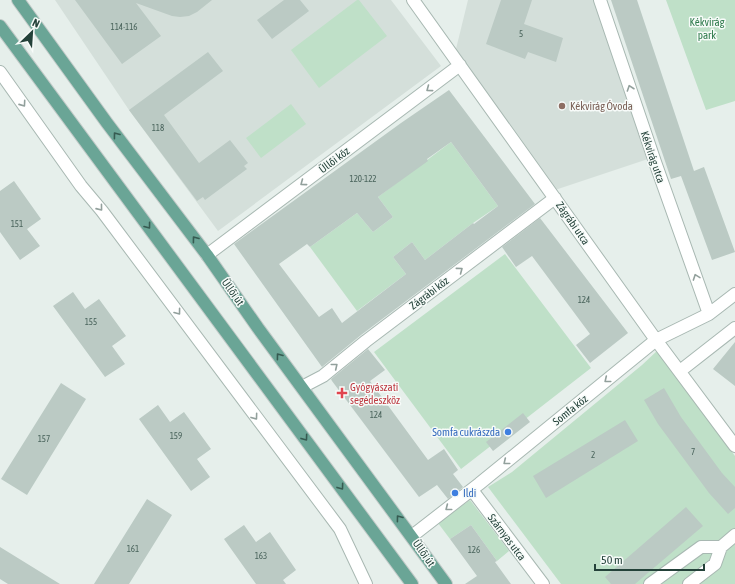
<svg xmlns="http://www.w3.org/2000/svg" width="735" height="584" font-family="'Asap Condensed',sans-serif">
<style>
.built{fill:#d4dfda}
.green{fill:#bfe0c8}
.building{fill:#bbcac4;fill-rule:evenodd}
.lines{fill:none;stroke-linecap:round;stroke-linejoin:round}
.minor-casing{stroke:#a8b8b2;stroke-width:14}
.primary-casing{stroke:#c2cac8;stroke-width:14}
.minor{stroke:#fff;stroke-width:12}
.primary{stroke:#6aa596;stroke-width:12}
.oneway{stroke:#92a09c}
.oneway2{stroke:#365b51}
.education-dot{fill:#8d6e63;stroke:#f7fbf9;stroke-width:1.5}
.health-dot{fill:#e0444e;stroke:#f7fbf9;stroke-width:1.5}
.shop-dot{fill:#3f7fe0;stroke:#f7fbf9;stroke-width:1.5}
.labels{text-anchor:middle;stroke-width:3;stroke-linejoin:round;paint-order:stroke}
.number-label{font-size:9px;fill:#4a645c}
.park-label{font-size:11px;fill:#2d7a4b;stroke:#f7fbf9}
.education-label{font-size:11px;fill:#785e54;stroke:#f7fbf9;text-anchor:start}
.street-label{font-size:11px;fill:#24423a;stroke:#f7fbf9}
.health-label{font-size:11px;fill:#be3a42;stroke:#f7fbf9;text-anchor:start}
.shop-label{font-size:11px;fill:#366cbe;stroke:#f7fbf9;text-anchor:end}
</style>
<rect width="100%" height="100%" fill="#e6efeb"/>
<!-- built -->
<path class="built" d="M55 0H391L441 66 218 231 129 110Z
M468 0H595L648 159 555 190 455 53Z"/>
<!-- green -->
<path class="green" d="M357 0H359L387 36 319 88 291 50Z
M666 0H735V101L706 110Z
M291 104 306 124 261 158 246 138Z
M451 142 498 206 473 223 425 260 412 242 393 257 406 274 357 311 310 247 357 213 373 232 393 217 378 197Z
M505 254 591 368 461 469 374 352Z
M658 350 735 456V584H561L488 487 512 472 642 365Z
M470 500 509 551 497 561 471 525 450 539 438 523Z"/>
<!-- building -->
<path class="building" d="M75 0H212L197 12 189 16 180 17 172 16 136 3 161 36 122 64Z
M284 0H300L309 11 272 39 257 20Z
M501 0H532L524 24 563 38 556 62 528 52 525 59 486 44Z
M611 0H637L694 171 704 167 735 252 712 260 681 176 671 179Z
M208 52 223 71 164 115 199 163 230 140 248 163 244 166 247 169 205 200 203 197 197 201 129 110Z
M449 90 535 204 361 335 322 367 234 244 401 123ZM451 142 498 206 474 224 473 223 425 260 412 242 393 257 406 274 342 323 332 308 319 317 279 264 307 244 310 247 357 213 373 232 393 217 378 197 428 161 427 159Z
M14 181 41 219 27 229 40 246 20 260 0 232V191Z
M540 218 628 333 590 363 576 345 590 334 532 256 516 267 502 247Z
M73 292 85 309 99 299 126 336 112 346 125 364 105 377 53 306Z
M735 342V386L713 369Z
M368 349 385 370 370 381 428 460 444 449 458 470 453 474 463 487 448 499 437 485 419 497 332 381 331 379Z
M61 383 86 399 27 495 1 479Z
M664 388 681 417 722 473 735 487V508L728 514 709 493 658 424 644 400Z
M158 405 170 422 184 412 211 449 197 459 210 477 191 491 139 419Z
M523 413 530 422 493 451 486 442Z
M625 420 638 441 546 498 533 476Z
M147 499 172 515 129 584H94Z
M686 507 703 526 635 584H611L605 577Z
M244 525 256 542 270 532 296 570 283 580 286 584H256L224 539Z
M471 525 497 561 495 562 511 584H465L477 576 450 539Z
M0 547 60 584H8L0 579Z"/>
<g class="lines">
<defs>
<path id="minor" d="M413 0 656 340 735 446
M600 0 655 162 709 314
M0 72 81 186 102 211 340 529 366 584
M207 255 460 65
M680 371 735 328
M302 387 323 376 366 341 555 198
M472 490 543 584
M412 536 479 484 656 340 709 314 735 294
M650 584 701 547H721
M689 584 715 564 721 547 735 535"/>
<path id="primary" d="M18 0 107 123 207 255 258 328 446 584
M0 26 412 584"/>
</defs>
<!-- minor casing -->
<use href="#minor" class="minor-casing"/>
<!-- primary casing -->
<use href="#primary" class="primary-casing"/>
<!-- minor -->
<use href="#minor" class="minor"/>
<!-- primary -->
<use href="#primary" class="primary"/>
</g>
<!-- one-way arrows -->
<defs><path id="oneway-chevron" d="M-2-3.5L2.5 0L-2 3.5" fill="none" stroke-width="1.6" stroke-linecap="round" stroke-linejoin="round"/></defs>
<g class="oneway">
<use href="#oneway-chevron" transform="translate(630 88) rotate(-109)"/>
<use href="#oneway-chevron" transform="translate(429 89) rotate(143)"/>
<use href="#oneway-chevron" transform="translate(23 104) rotate(55)"/>
<use href="#oneway-chevron" transform="translate(303 183) rotate(143)"/>
<use href="#oneway-chevron" transform="translate(100 208) rotate(51)"/>
<use href="#oneway-chevron" transform="translate(460 270) rotate(-37)"/>
<use href="#oneway-chevron" transform="translate(696 277) rotate(-110)"/>
<use href="#oneway-chevron" transform="translate(178 312) rotate(53)"/>
<use href="#oneway-chevron" transform="translate(335 366) rotate(-39)"/>
<use href="#oneway-chevron" transform="translate(607 380) rotate(141)"/>
<use href="#oneway-chevron" transform="translate(255 417) rotate(54)"/>
<use href="#oneway-chevron" transform="translate(506 462) rotate(141)"/>
<use href="#oneway-chevron" transform="translate(448 508) rotate(142)"/>
</g>
<g class="oneway2">
<use href="#oneway-chevron" transform="translate(116 135) rotate(-127)"/>
<use href="#oneway-chevron" transform="translate(148 226) rotate(53)"/>
<use href="#oneway-chevron" transform="translate(195 239) rotate(-127)"/>
<use href="#oneway-chevron" transform="translate(279 356) rotate(-127)"/>
<use href="#oneway-chevron" transform="translate(305 438) rotate(54)"/>
<use href="#oneway-chevron" transform="translate(341 487) rotate(54)"/>
<use href="#oneway-chevron" transform="translate(399 518) rotate(-127)"/>
</g>
<!-- markers -->
<circle class="education-dot" cx="562" cy="106" r="4"/>
<path class="health-dot" d="M340 387h4v4h4v4h-4v4h-4v-4h-4v-4h4z"/>
<g class="shop-dot">
<circle cx="508" cy="432" r="4"/>
<circle cx="455" cy="493" r="4"/>
</g>
<g class="labels">
<!-- number labels -->
<g class="number-label">
<text x="124" y="30">114-116</text>
<text x="521" y="37">5</text>
<text x="158" y="131">118</text>
<text x="363" y="182">120-122</text>
<text x="17" y="227">151</text>
<text x="584" y="303">124</text>
<text x="91" y="325">155</text>
<text x="376" y="418">124</text>
<text x="176" y="439">159</text>
<text x="44" y="442">157</text>
<text x="693" y="455">7</text>
<text x="593" y="458">2</text>
<text x="133" y="552">161</text>
<text x="474" y="553">126</text>
<text x="261" y="559">163</text>
</g>
<!-- park labels -->
<g class="park-label">
<text x="707" y="26">Kékvirág<tspan x="707" dy="13">park</tspan></text>
</g>
<!-- education labels -->
<g class="education-label">
<text x="570" y="110">Kékvirág Óvoda</text>
</g>
<!-- street labels -->
<g class="street-label">
<text transform="translate(653 157) rotate(71)" y="4">Kékvirág utca</text>
<text transform="translate(334 160) rotate(-37)" y="4">Üllői köz</text>
<text transform="translate(573 223) rotate(55)" y="4">Zágrábi utca</text>
<text transform="translate(233 292) rotate(55)" y="4">Üllői út</text>
<text transform="translate(429 293) rotate(-37)" y="4">Zágrábi köz</text>
<text transform="translate(570 410) rotate(-39)" y="4">Somfa köz</text>
<text transform="translate(507 537) rotate(53)" y="4">Szárnyas utca</text>
<text transform="translate(424 553) rotate(55)" y="4">Üllői út</text>
</g>
<!-- health labels -->
<g class="health-label">
<text x="350" y="391">Gyógyászati<tspan x="350" dy="13">segédeszköz</tspan></text>
</g>
<!-- shop labels -->
<g class="shop-label">
<text x="500" y="436">Somfa cukrászda</text>
<text x="463" y="497" text-anchor="start">Ildi</text>
</g>
</g>
<!-- north arrow -->
<g transform="translate(32 32) rotate(25)" stroke="#f7fbf9" stroke-width="3" paint-order="stroke">
<path d="M0-3L7 15L0 10L-7 15Z" fill="#24423a"/>
<text y="-6" font-size="11" font-weight="bold" text-anchor="middle" fill="#24423a">N</text>
</g>
<!-- scale -->
<path d="M595 564v6h109v-6" fill="none" stroke="#24423a" stroke-width="2"/>
<text x="601" y="564" font-size="12" fill="#24423a" stroke="#f7fbf9" stroke-width="3" paint-order="stroke">50 m</text>
</svg>
